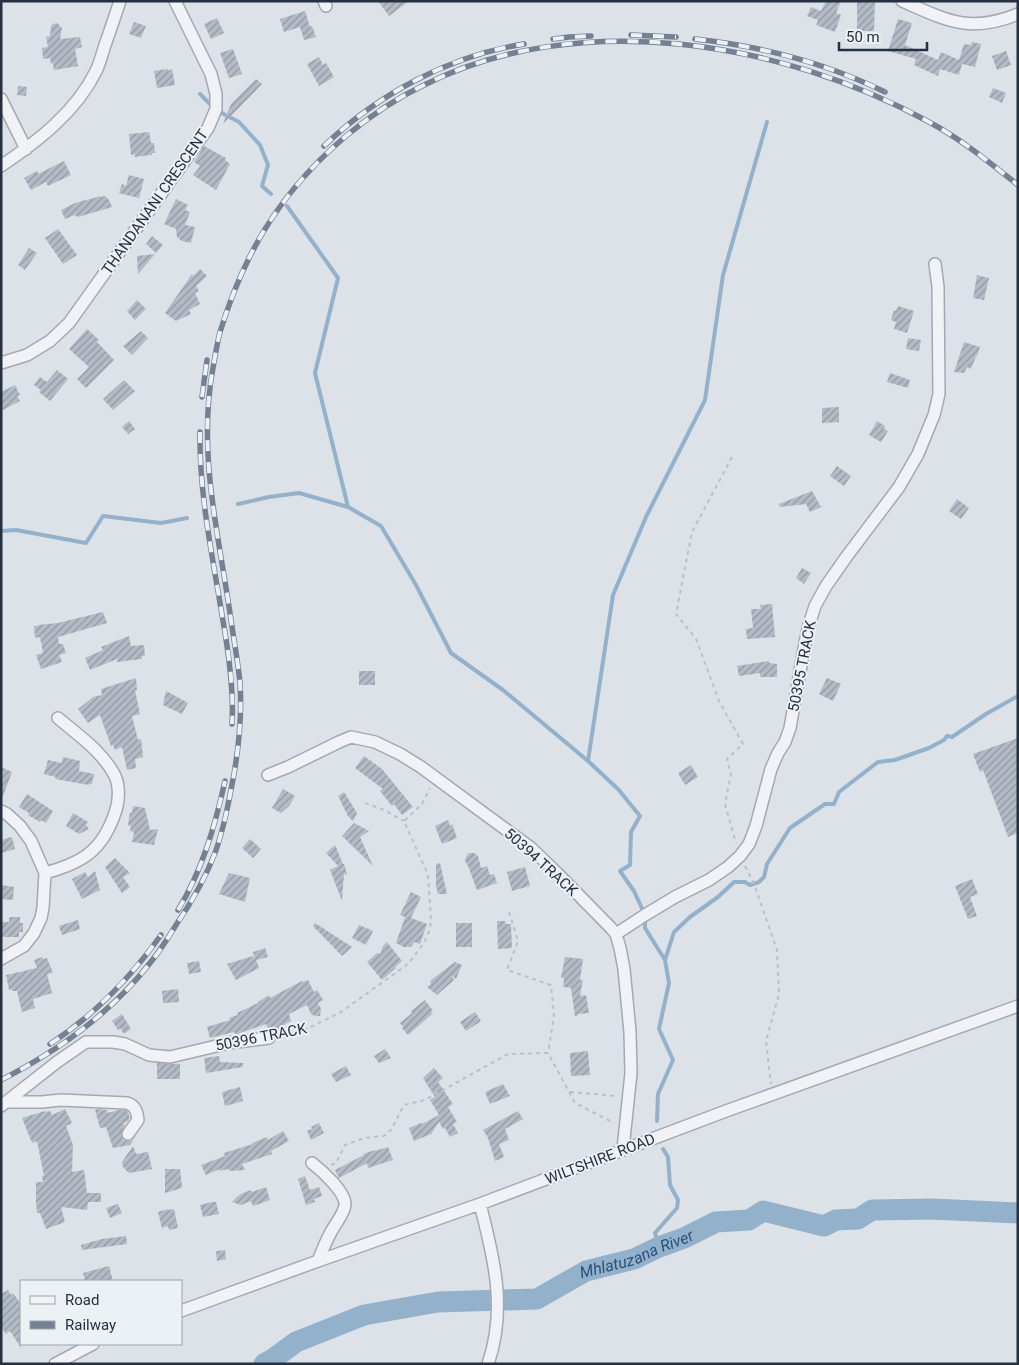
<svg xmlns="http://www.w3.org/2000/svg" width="1019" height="1365" font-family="Roboto,sans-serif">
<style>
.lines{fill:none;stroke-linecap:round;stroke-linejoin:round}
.stream{stroke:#94b1cc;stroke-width:4}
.river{stroke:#94b1cc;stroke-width:21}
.building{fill:url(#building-hatch)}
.minor-casing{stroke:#a2a9b2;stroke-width:14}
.path{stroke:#bbc0c7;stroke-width:2;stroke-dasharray:4 4;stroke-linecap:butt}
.minor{stroke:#f0f2f6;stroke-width:11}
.rail-casing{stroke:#758193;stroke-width:5.5}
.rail{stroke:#ecf1f6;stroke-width:4;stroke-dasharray:11;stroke-linecap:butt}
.labels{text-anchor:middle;stroke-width:4;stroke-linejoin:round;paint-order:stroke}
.street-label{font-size:15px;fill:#253040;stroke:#ecf1f6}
.water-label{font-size:16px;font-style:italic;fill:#2b5078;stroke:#ecf1f6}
</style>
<defs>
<pattern id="building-hatch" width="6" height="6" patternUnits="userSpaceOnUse" patternTransform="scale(1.25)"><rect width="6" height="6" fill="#b3bbc6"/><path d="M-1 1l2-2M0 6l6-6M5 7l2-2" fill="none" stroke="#9198a2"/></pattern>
</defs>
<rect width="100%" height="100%" fill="#dde2e8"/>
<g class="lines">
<!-- stream -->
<path class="stream" d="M200 94 213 107
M218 111 239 122 260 145 268 165 262 186 271 194
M287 206 338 278 315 373 348 507 381 526 416 585 451 653 503 690 588 761 618 789 640 816 631 832 630 865 620 871 634 891 645 915V928L665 960 669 983 659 1029 673 1060 658 1094 657 1121
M238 504 269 497 299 493 348 507
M1 531 16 530 86 543 103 516 161 523 187 518
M588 761 613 595 646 517 705 400 723 275 767 122
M665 960 674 932 690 917 718 897 734 882H745L750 885 759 882 764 877 767 864 790 828 825 804H834L839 792 878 762 895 760 929 748 944 740 947 736 952 737 986 714 1018 696
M659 1247 655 1233 677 1208 678 1200 670 1185 668 1157 663 1149"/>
<!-- river -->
<path class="river" id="s1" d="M264 1364 273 1359 296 1342 364 1315 438 1302 537 1299 586 1271 634 1259 659 1247 684 1238 716 1222 749 1220 763 1211 824 1226 836 1220 858 1219 872 1210 932 1209 1018 1213"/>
</g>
<!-- building -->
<path class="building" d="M378 1H409L389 16Z
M826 1H841L836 13 841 15 835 32 816 25 818 20 807 16 811 7 821 11Z
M857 2H875L874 31H857Z
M305 11 310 27 312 26 316 37 304 40 300 27 284 32 280 19Z
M217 18 224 33 211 39 204 24Z
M898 19 912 23 905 45 938 60 941 52 959 60 964 44 971 45 972 42 981 44 975 67 962 64 959 75 940 69 938 76 914 65 916 59 888 51Z
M134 22 146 26 141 38 129 34Z
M57 23 62 28 60 39 80 37 82 47 75 49 78 66 54 70 53 63 51 64 50 58 43 59 42 48 48 47 46 37 50 36 51 26 53 24Z
M233 49 242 74 229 78 220 53Z
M1006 51 1011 65 997 70 992 56Z
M319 57 323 65 326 63 334 77 319 86 307 64Z
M168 69V71L172 69 175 85 157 88 154 71Z
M256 79 262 84 223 124 231 104Z
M18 86 27 87 26 96 17 95Z
M993 88 1006 93 1002 103 989 97Z
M149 132 151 143H154L155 153H152V155L134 157 135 154 131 155 129 134Z
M204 146 226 158 225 160 230 164 216 190 193 175 200 166 194 162Z
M64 161 71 175 48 186 46 182 31 190 24 178 37 171 38 174Z
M129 175 144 179 139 198 119 193 122 184 126 186Z
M101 196V197L105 196 109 200 112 207 78 217 75 215 65 219 61 210 75 203Z
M176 199 188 205 185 210 190 212 185 225 195 227 191 243 182 241 177 237 176 229 164 224Z
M58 229 77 255 63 264 45 238Z
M152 236 163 245 156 253 146 244Z
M29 248 37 253 25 270 18 265Z
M155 254 138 274 137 256Z
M200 269 207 276 196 286 199 291 195 293 200 304 189 310 191 314 176 321 165 313 192 274 193 276Z
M977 275 989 278 984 300 973 298Z
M137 300 146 309 135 320 127 311Z
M898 306 914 311 907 333 894 329 896 322 891 320 894 310 896 311Z
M87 329 99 340 97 342 114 360 86 388 77 379 89 367 69 349Z
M141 331 148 338 132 355 123 346Z
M908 338 921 340 919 351 906 349Z
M964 342 980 347 977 356H976L971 369 967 367 964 373 954 372Z
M57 370 68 379 50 401 39 392 41 390 34 385 40 377 47 382Z
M890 373 910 380 908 388 887 382Z
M124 380 135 391 113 410 103 399Z
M15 385 20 395 17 396 20 401 1 411V392Z
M839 407V422L822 423V408Z
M129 421 135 429 128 434 122 427Z
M877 421 885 426 884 429 888 431 881 442 869 435Z
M837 466 851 476 844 486 830 476Z
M812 491 821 507 810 512 806 504 780 507 779 504Z
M957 499 969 508 961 519 949 511Z
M802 568 811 573 804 584 796 578Z
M772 604 775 637 747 639 746 629 753 628 751 609H761L760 605Z
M103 612 107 623 58 637 59 644H63L66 653 59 655 62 662 41 669 36 655 43 653 40 637 35 638 34 626H38V625L58 623Z
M129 636 131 646 144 645 145 656H142V659L117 662V659L90 670 85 658 103 650 101 647Z
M769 661V663L777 664V677H760V673L739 676 737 666Z
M359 671H375V685H359Z
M136 678 137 690H135L140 714 132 716 138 740 141 739 143 757 135 759 136 768 127 770 122 747 115 750 113 745 111 746 100 715 88 723 78 709 93 697 102 695 101 689Z
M827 678 841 684 833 701 819 694Z
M166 691 188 703 182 714 163 705Z
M1018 738V833L1008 837 983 770 980 772 973 754Z
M364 756 382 769 413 807 402 815 394 804 392 806 380 791 383 789 355 768Z
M63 757 80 761 79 771 94 774 92 784H89V785L55 779 56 777 44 774 48 760 62 763Z
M691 765 698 777 685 785 678 773Z
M1 767 12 772 2 799 1 798Z
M283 789 295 796 289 806 281 813 272 808Z
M344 792 357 813 353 821 348 816 338 796Z
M27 794 53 811 46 823 41 820 40 822 28 815 29 813 19 807Z
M133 806 145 808 150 830 158 829 154 845 132 842 134 832 130 831 131 826 128 825 130 812 132 813Z
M73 813 88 822 86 825 89 829 79 834 66 826Z
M448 820 450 826 452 824 457 838 442 844 435 826Z
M354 823 369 831 360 837 373 866 342 836Z
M12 837 15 849 1 853V840Z
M250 839 261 849 253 858 242 848Z
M335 845 343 864H344L347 874 346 875 344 873 342 901 330 870 338 866 326 853Z
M469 853H474L478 856 481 868 487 866 490 875 494 874 497 883 477 890 468 866 465 861 466 857Z
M115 858 130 873 123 877 130 887 122 893 105 867Z
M440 863 447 894H438L436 886V864Z
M525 867 530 886 512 891 507 872Z
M95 871 100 890 82 899 72 879 85 872 88 877Z
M229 873 250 878 245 902 219 894Z
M972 879 978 894 970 897 977 916 968 919 955 886Z
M1 885 14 887 13 900 1 899Z
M411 892 421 897 411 918 427 924 420 944 414 942 411 947H404L396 943 405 917 400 915Z
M9 917H20V923H23V932H19V937H1V922H9Z
M78 920 80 929 62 935 59 926Z
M497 921H505L506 924H511L512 948 498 949Z
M315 923 352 947 342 956 313 926Z
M456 923H472V947H456Z
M359 925 373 931 366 945 352 938Z
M387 942 402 961 395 967 396 968 382 980 367 962 377 953 380 954 383 946Z
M265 948 268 957 256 960 259 968 236 980 227 964 253 956 255 960 253 952Z
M42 957 43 959 47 958 53 973 47 974 52 993 33 999 35 1008 22 1012 17 991H12V989L9 990 6 975 37 968 34 960Z
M565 957 583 959 580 980H583L580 996 586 995 589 1013 578 1014 577 1016H575L571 988 563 987 564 978H561Z
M199 961 201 972 189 974 187 963Z
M455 962 462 965 456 979 451 975 454 980 437 995 427 987 431 984 430 981Z
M308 980 314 992 317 990 323 1000 318 1003 321 1009 320 1016H315L311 1014 307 1005 289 1014 291 1021 284 1025V1026L273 1032 269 1031 266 1024 237 1034 236 1035 234 1032 210 1038 207 1027 230 1020 229 1018 238 1015 237 1013 258 1003V1002L269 995 270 998 302 981 303 982Z
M178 989 179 1002 163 1003 162 991Z
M425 1000 433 1011 431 1012 432 1014 408 1035 402 1028 403 1027 400 1023 412 1013 411 1011Z
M475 1012 481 1021 466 1031 460 1022Z
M122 1014 131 1029 124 1034 120 1028 118 1030 112 1021Z
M385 1049 391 1058 379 1063 374 1056Z
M588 1051 590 1075 571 1076 570 1053Z
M219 1056 220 1062 243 1063V1067L206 1073 204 1058Z
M157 1063 180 1064V1079H157Z
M346 1066 351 1075 336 1082 331 1074Z
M434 1068 443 1078 438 1082 453 1104 448 1107 457 1122 453 1124 458 1133 450 1137 445 1128 443 1129 439 1122 431 1134 414 1141 409 1128 421 1123 422 1124 439 1115 430 1100 435 1097 423 1078Z
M503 1084 510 1096 490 1104 485 1092Z
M240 1087 243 1101 225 1106 222 1092Z
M65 1109 72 1123 66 1126 73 1145 72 1172 84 1170 87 1193H101V1202H88L87 1210 61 1207 65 1222 46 1229 40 1213H37L36 1201V1182H43L42 1176H44L37 1141 32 1143 22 1118 45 1111V1112L50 1111 52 1115Z
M98 1109 107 1110 108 1113 118 1110H125L128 1112 130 1118 127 1122 123 1123 125 1125 121 1134 123 1140 128 1141H132L137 1135 130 1145 113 1148 106 1127 100 1128 95 1110Z
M518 1111 523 1119 505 1129 509 1140 499 1144 504 1157 495 1161 488 1138 483 1130Z
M319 1123 324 1133 311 1140 307 1131 312 1129 311 1127Z
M283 1131 289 1141 271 1151 272 1154 242 1164 245 1170 230 1171 228 1169 220 1171V1169L206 1175 201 1165 225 1156 224 1153 253 1144 252 1143 267 1137 268 1140Z
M133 1146 136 1154 148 1152 152 1169 129 1173 123 1167 122 1162Z
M388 1147 393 1160 368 1168 367 1163 339 1178 335 1170 364 1155 363 1154 375 1150V1151Z
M165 1169H180L182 1188 165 1193Z
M305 1176 310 1190 319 1187 322 1196 314 1199 315 1202 306 1205 298 1179Z
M266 1187 270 1200 253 1206 251 1201 241 1205 232 1202 238 1196 243 1193 251 1190 252 1192Z
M212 1202H216L219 1214 203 1217 200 1205Z
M118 1204 122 1213 110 1218 106 1208Z
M168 1209V1210L174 1209 178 1228 169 1230 168 1226 162 1228 158 1212Z
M126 1236 127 1244 82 1250 81 1245 102 1239Z
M225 1250 226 1259 217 1261 216 1251Z
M109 1266 113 1281H85L83 1273Z
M8 1290 11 1295 13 1293 21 1304V1348L10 1331 6 1334 1 1327V1294Z"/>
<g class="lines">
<defs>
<path id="minor" d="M324 1 326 6
M902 1C946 20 970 34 1018 14
M1 99 26 149
M1 166C38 141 76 112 96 71 100 63 102 54 105 45 110 31 115 16 120 1
M1 363 27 355 50 341 69 323 208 128 216 109V94L211 74 175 1
M268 775 288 767 339 742 351 737 375 742 400 754 421 767 531 848 556 872 610 927 616 934 620 948 624 969 630 1032 631 1073 623 1149
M1 811 7 814 20 826 31 841 45 873 43 908 41 918 34 933 24 946 1 959
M45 873C82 863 102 851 115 813 119 802 120 787 115 776 103 752 78 735 58 718
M616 934 645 915 675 897 709 880 728 867 740 856 749 844 756 826 771 769 778 753 785 742 790 728 805 643 809 625 815 606 826 586 847 556 899 487 918 454 934 415 939 394 938 287 935 264
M8 1102H42L61 1100 127 1103C136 1106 137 1112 138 1120L128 1134
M1 1106 57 1062 86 1042H113L125 1044 149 1055 170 1057 229 1043 269 1038
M312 1163C321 1170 346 1192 345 1205 344 1214 335 1224 331 1232 326 1241 322 1251 318 1261
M480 1204C494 1258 507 1309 488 1364
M181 1311 318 1261 480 1204 726 1111 1018 1006
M55 1364 93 1344"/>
</defs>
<!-- minor casing -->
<use href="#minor" class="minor-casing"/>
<!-- path -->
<path class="path" d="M732 457 692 532 676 614 696 639 719 701 743 744 727 759 731 774 725 804 736 843
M365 803 384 810 404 821
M745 866 754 884 777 950 779 994 766 1041 771 1084
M509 912 518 941 507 970 551 985 554 1016 548 1053
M280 1036 304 1030 341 1012 408 964 424 943 430 929 431 920 428 875 404 821 422 804 430 788
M570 1092 617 1096
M331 1165 336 1163 345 1145 364 1138 384 1136 391 1130 404 1105 425 1100 508 1054 548 1053 575 1103 614 1123"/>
<!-- minor -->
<use href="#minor" class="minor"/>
<defs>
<path id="rail" d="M631 35 676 37
M553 39 569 37 591 36
M695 39C760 46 826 63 885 92
M324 146C378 94 449 56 524 44
M202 397 207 360
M200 432C199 496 213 558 223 621 229 655 234 690 232 724
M178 910C202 871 215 826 225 781
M50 1044C93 1016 131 977 161 935
M1 1080C58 1051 111 1013 150 963 160 951 168 938 176 925 191 903 205 879 215 853 224 828 229 801 234 774 239 745 242 713 240 683 238 662 234 641 231 620 219 535 197 454 213 368 215 356 217 344 220 332 228 306 238 280 250 256 273 210 307 169 346 136 369 117 395 99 422 86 577 7 782 41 929 122 961 139 989 162 1018 185"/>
</defs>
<!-- rail casing -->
<use href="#rail" class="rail-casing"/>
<!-- rail -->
<use href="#rail" class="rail"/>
</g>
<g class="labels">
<!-- street labels -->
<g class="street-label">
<text transform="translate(155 202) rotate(-55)" y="5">THANDANANI CRESCENT</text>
<text transform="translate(802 666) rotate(-79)" y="5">50395 TRACK</text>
<text transform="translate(541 862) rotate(42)" y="5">50394 TRACK</text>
<text transform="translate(261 1037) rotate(-11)" y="5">50396 TRACK</text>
<text transform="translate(600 1159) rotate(-21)" y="5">WILTSHIRE ROAD</text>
</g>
<!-- water labels -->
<g class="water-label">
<text dy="6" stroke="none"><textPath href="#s1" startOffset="396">Mhlatuzana River</textPath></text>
</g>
</g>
<!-- border -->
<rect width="1019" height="1365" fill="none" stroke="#253040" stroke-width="5"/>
<!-- legend -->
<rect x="20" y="1280" width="162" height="65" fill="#ecf1f6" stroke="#9ca4ad"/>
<rect x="30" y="1296" width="25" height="8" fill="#f0f2f6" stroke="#9ca4ad"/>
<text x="65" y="1305" font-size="15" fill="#253040">Road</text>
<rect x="30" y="1321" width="25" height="8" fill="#758193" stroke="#9ca4ad"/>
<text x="65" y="1330" font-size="15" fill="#253040">Railway</text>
<!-- scale -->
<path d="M839 42v8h88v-8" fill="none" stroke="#253040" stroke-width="2.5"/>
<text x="846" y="42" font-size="15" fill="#253040" stroke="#ecf1f6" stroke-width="4" paint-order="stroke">50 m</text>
</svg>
